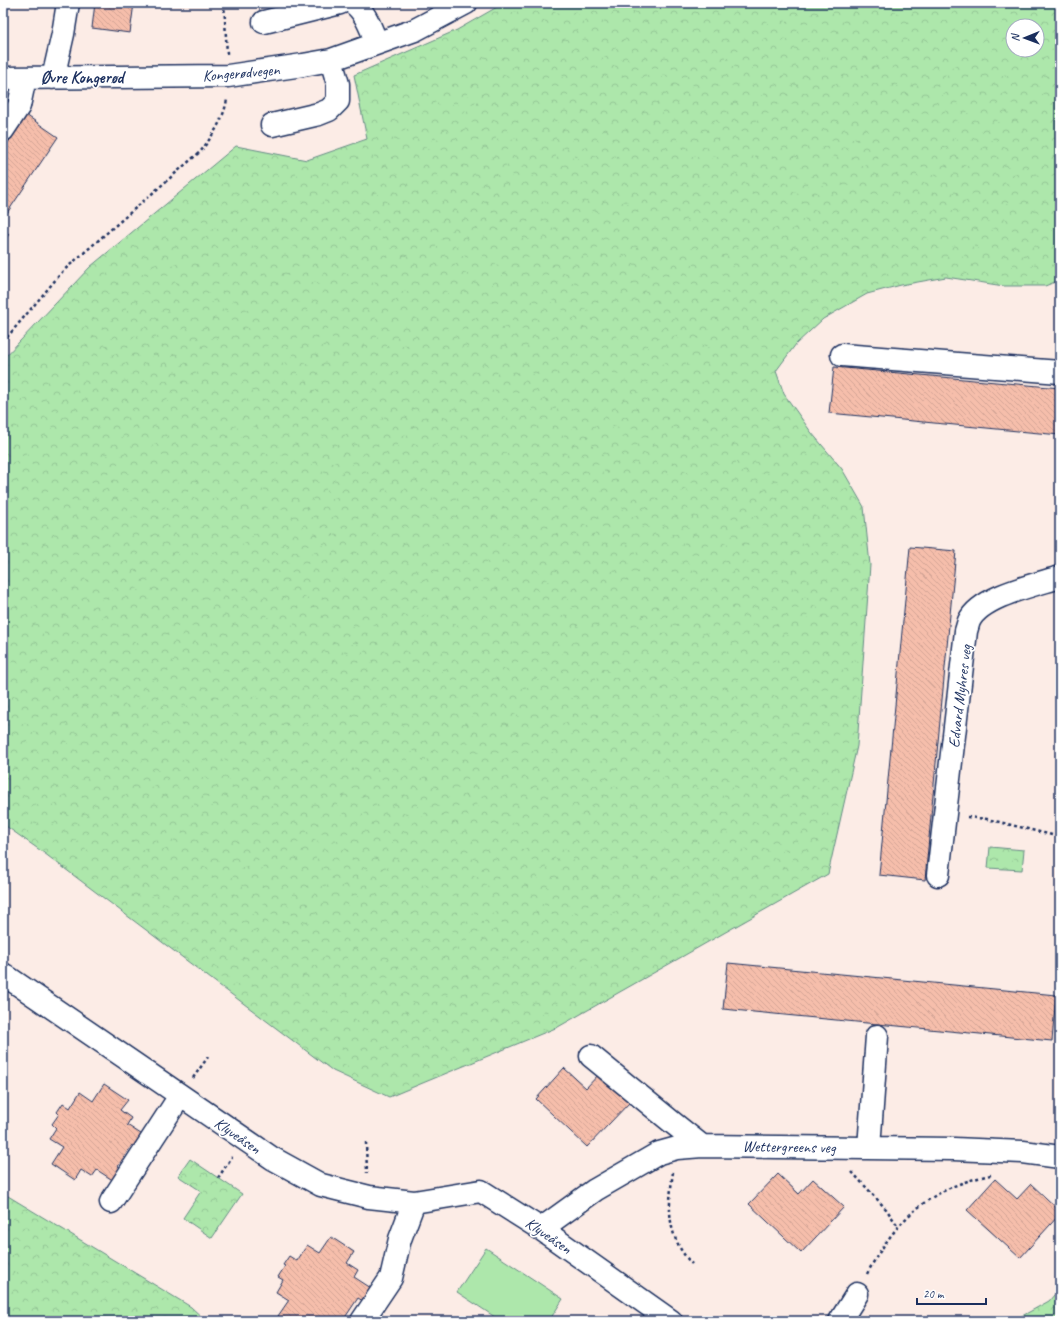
<svg xmlns="http://www.w3.org/2000/svg" width="1063" height="1324" font-family="Caveat,sans-serif">
<style>
.forest{fill:url(#forest-crowns);stroke:#648b84;fill-rule:evenodd}
.garden{fill:#ade7ab;stroke:#648b84}
.building{fill:url(#building-back-hatch);stroke:#1b2f5e}
.lines{fill:none;stroke-linecap:round;stroke-linejoin:round}
.minor-casing{stroke:#1b2f5e;stroke-width:25}
.path{stroke:#1b2f5e;stroke-width:2.5;stroke-dasharray:3 3;stroke-linecap:butt}
.minor{stroke:#fff;stroke-width:22}
.labels{text-anchor:middle;stroke-width:3.5;stroke-linejoin:round;paint-order:stroke}
.street-label{font-size:16px;fill:#1b2f5e;stroke:#fff}
.neighbourhood-label{font-size:17px;font-weight:bold;fill:#1b2f5e;stroke:#fff}
</style>
<defs>
<pattern id="forest-crowns" width="20" height="18" patternUnits="userSpaceOnUse"><rect width="20" height="18" fill="#ade7ab"/><path d="M2 6a3 3 0 1 1 6 0M12 15a3 3 0 1 1 6 0" fill="none" stroke="#94c696"/></pattern>
<pattern id="building-back-hatch" width="6" height="6" patternUnits="userSpaceOnUse"><rect width="6" height="6" fill="#f6beab"/><path d="M-1 5l2 2M0 0l6 6M5-1l2 2" fill="none" stroke="#d2a496"/></pattern>
</defs>
<rect width="100%" height="100%" fill="#fcece6"/>
<filter id="ink" filterUnits="userSpaceOnUse"><feTurbulence type="fractalNoise" baseFrequency=".025" numOctaves="2"/><feDisplacementMap in="SourceGraphic" scale="8" xChannelSelector="R" yChannelSelector="G"/><feConvolveMatrix kernelMatrix="1 2 1 2 8 2 1 2 1" color-interpolation-filters="sRGB"/></filter>
<g filter="url(#ink)">
<!-- forest -->
<path class="forest" d="M504 3H1060V280L1045 286H1004L946 277 901 285 867 294 823 319 796 344 776 371 784 394 811 432 842 469 864 507 870 565 857 746 828 874 558 1027 389 1097 333 1071 44 853 3 824V359L90 267 236 146 307 160 367 139 354 75 457 30ZM1013 26H1037V50H1013Z
M990 847 1024 850 1022 870 988 868Z
M190 1159 242 1194 212 1238 183 1218 201 1191 178 1176Z
M3 1193 191 1307 206 1321H3Z
M1060 1288V1321H1013L1049 1301Z"/>
<!-- garden -->
<path class="garden" d="M486 1248 563 1299 549 1321H501L457 1292Z"/>
<!-- building -->
<path class="building" d="M95 3H134L130 33 92 28Z
M26 115 58 137 3 219V150Z
M3 229 9 234 3 243Z
M834 367 1060 388V435L829 413Z
M910 547 956 551 925 880 879 875Z
M728 963 1056 995 1052 1041 723 1009Z
M564 1068 586 1088 600 1073 630 1102 587 1147 536 1099Z
M104 1084 128 1100 120 1110 131 1118 127 1125 144 1136 136 1148 132 1145 118 1166 122 1169 114 1181 97 1170 92 1177 81 1170 75 1180 51 1164 62 1147 49 1139 56 1128 52 1124 59 1114 57 1112 63 1103 70 1108 80 1092 93 1101Z
M778 1174 799 1194 813 1179 844 1207 801 1253 749 1204Z
M995 1179 1017 1199 1031 1184 1060 1211V1214L1020 1258 967 1210Z
M331 1237 354 1252 347 1263 358 1270 354 1277 371 1288 363 1301 358 1298 344 1319 348 1321H284L278 1316 289 1300 276 1292 283 1280 278 1277 285 1266 283 1265 289 1256 297 1261 307 1245 320 1253Z"/>
<g class="lines">
<defs>
<path id="minor" d="M353 3C366 12 371 30 377 43
M264 22 340 3
M3 78 228 76 303 65 331 60 415 30 466 3
M53 78 63 34 68 3
M272 125 319 114 329 110 338 101V84L331 60
M3 130 19 106 25 78
M842 355 1060 372
M938 875 966 631C967 628 968 624 969 621 981 596 1035 585 1060 577
M3 974 272 1158 321 1185 369 1197 414 1202 481 1191 541 1229 671 1321
M591 1056 673 1123 702 1146
M869 1148 877 1036
M111 1202 180 1096
M541 1229 595 1190 659 1153 677 1148 702 1146 954 1149 1023 1152 1060 1157
M362 1321 391 1278 400 1239 414 1202
M840 1321 857 1294"/>
</defs>
<!-- minor casing -->
<use href="#minor" class="minor-casing"/>
<!-- path -->
<path class="path" d="M224 3 227 54
M3 342 63 271 201 151C213 135 224 119 227 99
M967 817 987 819 1060 837
M3 920 5 917
M193 1078 208 1057
M366 1142 367 1173
M673 1172C668 1208 666 1236 692 1264
M852 1172 886 1209 898 1226
M218 1178 232 1157
M867 1274C895 1220 930 1187 991 1175"/>
<!-- minor -->
<use href="#minor" class="minor"/>
</g>
</g>
<g class="labels">
<!-- street labels -->
<g class="street-label">
<text transform="translate(241 72) rotate(-5)" y="6">Kongerødvegen</text>
<text transform="translate(959 696) rotate(-83)" y="6">Edvard Myhres veg</text>
<text transform="translate(238 1135) rotate(34)" y="6">Klyveåsen</text>
<text transform="translate(789 1146) rotate(1)" y="6">Wettergreens veg</text>
<text transform="translate(549 1235) rotate(34)" y="6">Klyveåsen</text>
</g>
<!-- neighbourhood labels -->
<g class="neighbourhood-label">
<text x="82" y="83">Øvre Kongerød</text>
</g>
</g>
<!-- margin -->
<rect width="1063" height="1324" fill="none" stroke="#fff" stroke-width="16"/>
<rect x="8" y="8" width="1047" height="1308" fill="none" stroke="#1b2f5e" stroke-width="1.5" filter="url(#ink)"/>
<!-- north arrow -->
<g transform="translate(1025 38) rotate(269)"><circle r="19" fill="#ffffff" stroke="#a4acbf"/>
<path d="M0-3L7 15L0 10L-7 15Z" fill="#1b2f5e"/>
<text y="-6" font-size="11" font-weight="bold" text-anchor="middle" fill="#1b2f5e">N</text>
</g>
<!-- scale -->
<path d="M917 1298v6h69v-6" fill="none" stroke="#1b2f5e" stroke-width="2"/>
<text x="923" y="1298" font-size="12" fill="#1b2f5e" stroke="#ffffff" stroke-width="3" paint-order="stroke">20 m</text>
</svg>
